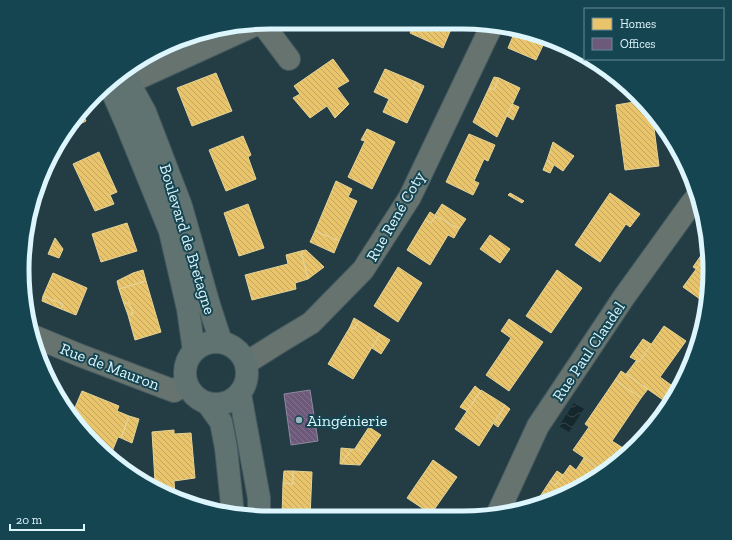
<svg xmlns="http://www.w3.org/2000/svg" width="732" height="540" font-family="'Zilla Slab',serif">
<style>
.water{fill:url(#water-waves)}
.homes{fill:url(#homes-back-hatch);stroke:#e5d396}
.offices{fill:url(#offices-back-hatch);stroke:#8f88a1}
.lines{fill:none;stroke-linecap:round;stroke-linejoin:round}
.minor-casing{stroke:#44595f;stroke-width:24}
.major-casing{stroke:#44595f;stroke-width:24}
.minor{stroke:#66736f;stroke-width:22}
.major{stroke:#607370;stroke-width:22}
.poi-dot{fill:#9cb5bc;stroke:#164552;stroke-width:1.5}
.labels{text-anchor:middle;stroke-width:4;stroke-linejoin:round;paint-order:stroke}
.street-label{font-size:16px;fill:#ddf5fc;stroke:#164552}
.poi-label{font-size:16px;fill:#ddf5fc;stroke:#164552;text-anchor:start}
.rim{fill:none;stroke:#ddf5fc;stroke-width:5}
</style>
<defs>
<pattern id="water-waves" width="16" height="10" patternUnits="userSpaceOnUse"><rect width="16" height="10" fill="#14272d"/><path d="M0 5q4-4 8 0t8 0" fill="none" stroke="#36474c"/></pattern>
<pattern id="homes-back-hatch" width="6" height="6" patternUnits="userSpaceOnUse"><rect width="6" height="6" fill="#e9c46a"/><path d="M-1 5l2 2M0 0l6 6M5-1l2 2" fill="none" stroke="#bfa662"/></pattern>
<pattern id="offices-back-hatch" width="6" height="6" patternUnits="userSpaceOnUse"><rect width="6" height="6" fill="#6d597a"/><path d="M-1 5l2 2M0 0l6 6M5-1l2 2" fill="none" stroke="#81718e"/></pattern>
</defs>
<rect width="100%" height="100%" fill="#243d44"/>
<!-- water -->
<path class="water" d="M574 403 584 409 569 432 559 426Z"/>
<!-- homes -->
<path class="homes" d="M415 22H454L443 48 410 33Z
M516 29 526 30 546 39 536 60 508 48Z
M333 59 349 81 337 88 349 104 335 118 327 106 310 118 293 98 300 94 294 86Z
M385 69 416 82 413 87 422 91 407 123 383 112 389 99 374 92Z
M216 73 232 111 192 126 177 88Z
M494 77 499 78 494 90 489 88Z
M499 78 520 88 497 137 473 122 489 88 494 90Z
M416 82 424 86 422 91 413 87Z
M640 101 652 113 659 166 625 170 616 105Z
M512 104 519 107 513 120 507 116Z
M81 110 86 121 68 130Z
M367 129 395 142 372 189 348 177 365 141 361 140Z
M469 134 495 145 488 161 484 159 474 181 479 183 473 195 446 182Z
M243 136 251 155 248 157 256 179 226 191 209 150Z
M553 142 574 156 563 171 547 160Z
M99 152 117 192 110 195 114 204 95 211 73 164Z
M547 160 554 165 550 173 543 170Z
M336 181 352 189 348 197 357 201 339 241 315 231Z
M510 193 524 201 522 203 508 195Z
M610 193 640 214 630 227 626 224 600 262 575 245Z
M248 204 264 248 239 256 224 213Z
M442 204 466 219 459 229 435 215Z
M430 212 436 216 431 223 425 220Z
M436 216 459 229 454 238 448 235 430 265 407 250 425 220 431 223Z
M127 223 137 251 101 262 92 234Z
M26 230 31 232 27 241 24 240Z
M315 231 339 241 334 253 310 242Z
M490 235 510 249 500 263 480 249Z
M55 238 63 249 59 258 48 254Z
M306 250 324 267 308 279 301 251Z
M301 251 308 279 295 283 296 289 252 300 245 275 288 264 286 255Z
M704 251 705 257 696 269 693 267Z
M705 257 708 302 707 304 683 287Z
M398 267 422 283 398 322 374 306Z
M143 270 146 281 119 289 117 281 133 273Z
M557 270 582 288 551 333 526 316Z
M53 273 87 288 76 315 61 309 63 304 43 296Z
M146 281 161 332 135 340 128 315 133 314 129 302 124 304 119 289Z
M43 296 63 304 61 309 42 301Z
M129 302 133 314 128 315 124 304Z
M354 318 359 321 354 329 350 327Z
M509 319 543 342 509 391 486 375 511 338 501 331Z
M359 321 380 334 353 379 328 364 350 327 354 329Z
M664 326 686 341 660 377 678 390 666 402 626 374 636 361 639 362Z
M380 334 390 340 381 354 372 348Z
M643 339 651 344 639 362 630 357Z
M621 371 648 389 641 398 615 380Z
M615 380 641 398 612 441 623 448 608 470 605 472 573 450 589 427 585 424Z
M475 386 481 391 467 411 460 407Z
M481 390 505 405 479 446 455 429Z
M82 391 119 406 117 411 129 416 121 438 118 437 111 454 84 431 87 425 71 417Z
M505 405 510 409 498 427 494 424Z
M129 416 139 419 132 443 121 438Z
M369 427 381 435 367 455 356 447Z
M174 430V434L191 433 195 478 174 481 175 494H169L148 486V483L155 482 152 432Z
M356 447 367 455 360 465 341 464 352 449H355Z
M341 448 352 449 341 464H340Z
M584 458 604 472 557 499 540 504 537 501 550 481 556 485 570 465 576 470Z
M433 460 457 477 431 514 407 498Z
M284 471H293V484L283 483Z
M293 471 312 472 310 517H282L283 483 293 484Z
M557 471 563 475 556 485 550 481Z"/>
<!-- offices -->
<path class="offices" d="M310 390 318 441 291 445 284 394Z"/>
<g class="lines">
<defs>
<path id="minor" d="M262 23 289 59
M129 83 143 76 257 24
M33 336 79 355 174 391 186 383
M246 363 281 341 311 323 363 270 410 197 492 25
M497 515 538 426 624 297 691 204 697 197"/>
<path id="major" d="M124 71 129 83 145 112 181 206 209 305 221 342
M109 84 126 123 170 231 188 309 194 351
M185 373a31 31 0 1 1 62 0a31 31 0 1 1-62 0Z
M240 394 259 498V517
M208 404 221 422 226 448 233 514"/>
</defs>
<!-- minor casing -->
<use href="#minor" class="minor-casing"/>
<!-- major casing -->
<use href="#major" class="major-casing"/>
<!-- minor -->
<use href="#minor" class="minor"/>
<!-- major -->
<use href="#major" class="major"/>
</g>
<!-- markers -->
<circle class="poi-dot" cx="299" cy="420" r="4"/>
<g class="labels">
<!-- street labels -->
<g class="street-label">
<text transform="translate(395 216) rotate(-60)" y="6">Rue René Coty</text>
<text transform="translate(188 239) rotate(73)" y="6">Boulevard de Bretagne</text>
<text transform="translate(588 351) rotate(-56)" y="6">Rue Paul Claudel</text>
<text transform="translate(110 366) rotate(21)" y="6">Rue de Mauron</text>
</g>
<!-- poi labels -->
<g class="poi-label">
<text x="307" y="426">Aingénierie</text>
</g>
</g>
<!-- crop -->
<path d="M0 0H732V540H0ZM270 29H462A241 241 0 0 1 703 270V270A241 241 0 0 1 462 511H270A241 241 0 0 1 29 270V270A241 241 0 0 1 270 29Z" fill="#164552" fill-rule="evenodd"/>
<path class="rim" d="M270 29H462A241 241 0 0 1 703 270V270A241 241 0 0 1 462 511H270A241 241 0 0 1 29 270V270A241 241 0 0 1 270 29Z"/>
<!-- legend -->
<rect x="584" y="8" width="140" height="52" fill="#164552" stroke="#668b96"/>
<rect x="592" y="18" width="20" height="12" fill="#e9c46a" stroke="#668b96"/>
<text x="620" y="28" font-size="12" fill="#ddf5fc">Homes</text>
<rect x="592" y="38" width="20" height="12" fill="#6d597a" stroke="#668b96"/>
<text x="620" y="48" font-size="12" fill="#ddf5fc">Offices</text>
<!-- scale -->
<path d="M10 524v6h74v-6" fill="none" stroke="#ddf5fc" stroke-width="2"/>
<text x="16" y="524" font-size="12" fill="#ddf5fc" stroke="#164552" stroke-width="3" paint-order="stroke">20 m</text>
</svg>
